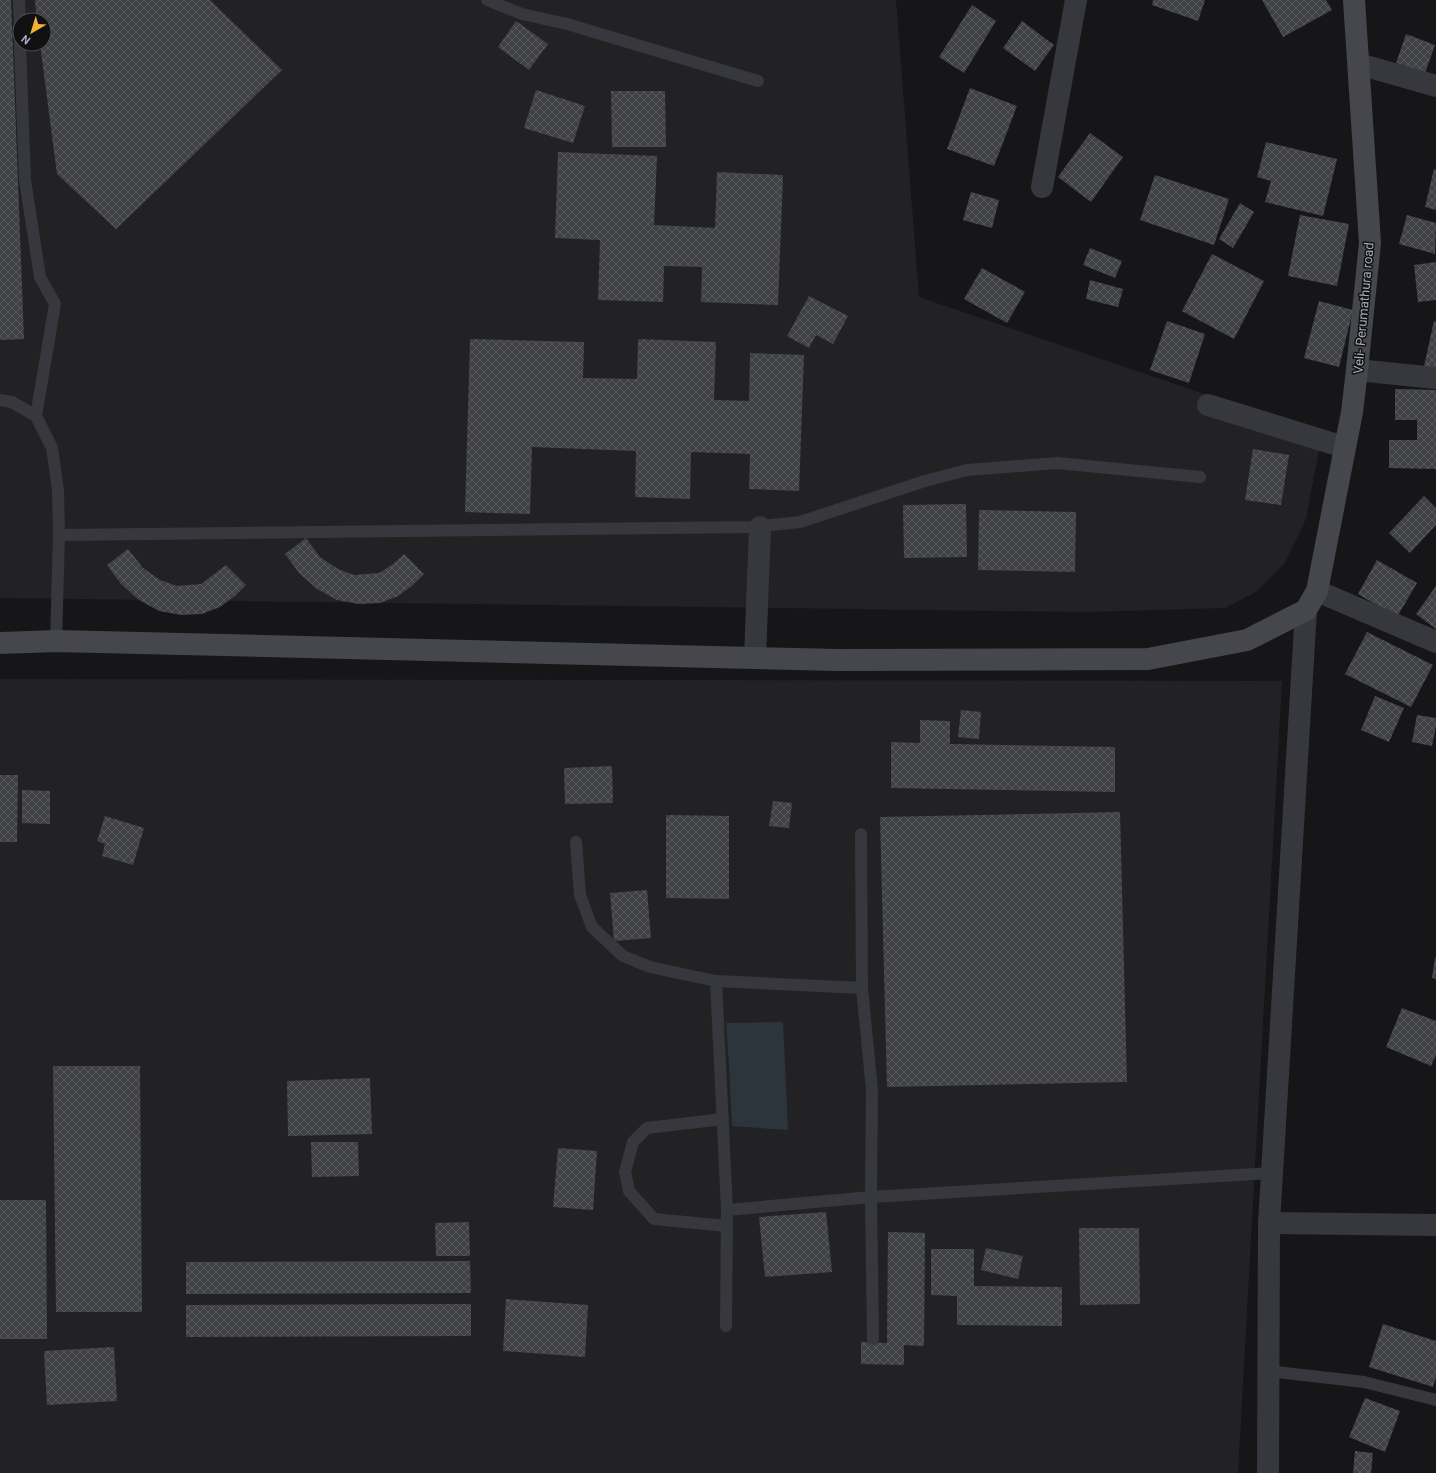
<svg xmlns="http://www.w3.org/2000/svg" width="1436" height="1473" font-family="Roboto,sans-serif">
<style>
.built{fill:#222225;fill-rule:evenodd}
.water{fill:#2c353c}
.building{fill:url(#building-cross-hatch)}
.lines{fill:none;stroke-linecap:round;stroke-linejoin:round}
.service{stroke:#37383d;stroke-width:12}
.minor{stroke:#37383d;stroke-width:22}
.tertiary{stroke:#37383d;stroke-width:22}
.secondary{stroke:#45474d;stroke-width:22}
.labels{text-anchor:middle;stroke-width:3;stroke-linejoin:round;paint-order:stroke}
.street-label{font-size:13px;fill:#a8adb8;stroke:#111113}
</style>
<defs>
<pattern id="building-cross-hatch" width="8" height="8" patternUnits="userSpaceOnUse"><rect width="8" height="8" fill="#404145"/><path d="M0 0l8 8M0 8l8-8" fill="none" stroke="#595a5e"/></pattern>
</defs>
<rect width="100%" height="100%" fill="#161618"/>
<!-- built -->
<path class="built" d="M0 0H896L919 297 1322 434 1306 519 1285 563 1256 592 1225 608 1084 612 0 598ZM20 20H44V44H20Z
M0 679 1282 681 1238 1473H0Z"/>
<!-- water -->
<path class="water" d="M783 1022 788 1130 732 1126 729 1065 726 1023Z"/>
<!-- building -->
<path class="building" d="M0 0H11L24 339 0 340Z
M35 0H210L282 70 116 229 57 174 40 44H44V20H37Z
M1153 0H1205L1198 21 1152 5Z
M1262 0H1326L1332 10 1283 37Z
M972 5 996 21 964 73 939 57Z
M516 21 548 44 529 70 498 47Z
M1022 21 1054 45 1035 71 1003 48Z
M1406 34 1435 45 1425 73 1396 63Z
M970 88 1017 106 994 166 947 149Z
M536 90 585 106 573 143 524 128Z
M611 91H665L666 147H612Z
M1090 133 1123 157 1091 202 1058 177Z
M1266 142 1337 159 1323 216 1265 202 1271 181 1257 177Z
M558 152 657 156 654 225 715 228 717 172 783 175 778 305 701 302 702 267 664 266 663 302 598 300 600 240 555 238Z
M1434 169 1436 170V210L1425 207Z
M1155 175 1229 199 1214 245 1140 220Z
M971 192 999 200 992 228 963 220Z
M1240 203 1254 212 1233 248 1219 239Z
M1300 215 1349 224 1337 286 1288 276Z
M1407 215 1436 223 1435 254 1399 244Z
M1090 248 1122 261 1115 278 1083 265Z
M1212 254 1264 281 1234 339 1182 311Z
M1436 262V300L1418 302 1414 265Z
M982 268 1025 292 1007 323 964 299Z
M1090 280 1123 289 1118 307 1086 299Z
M809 296 848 316 833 344 816 335 809 348 787 336Z
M1319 301 1353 310 1339 367 1304 358Z
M1167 321 1205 334 1189 383 1150 370Z
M1434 321 1436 322V369L1424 366Z
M470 339 584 342 583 378 637 379 638 339 716 342 714 400 749 401 750 353 804 355 799 491 749 489 750 454 691 452 690 499 635 497 636 451 532 447 530 514 465 512Z
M1395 389 1436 390V469L1389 468V440H1417V420H1395Z
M1253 449 1289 455 1281 505 1245 500Z
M1424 496 1436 508V525L1410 553 1389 533Z
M966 504 967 557 904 558 903 505Z
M979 510 1076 512 1075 572 978 570Z
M306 538 320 557 338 569 354 575 379 573 393 564 404 554 424 574 413 585 398 596 380 603 359 604 337 600 317 589 299 573 285 554Z
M128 549 143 568 160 580 177 586 201 584 226 565 246 585 235 596 220 607 202 614 181 615 159 611 139 600 121 584 107 565Z
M1377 560 1417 583 1397 617 1358 594Z
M1436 586V629L1416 614Z
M1367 632 1433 665 1411 707 1345 674Z
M1375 696 1404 708 1389 742 1361 730Z
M961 710 981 712 979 739 958 737Z
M1417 715 1436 718V726L1432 746 1412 742Z
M920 720 950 721V744L1115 747V792L891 788V742L920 743Z
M612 766 613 803 565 804 564 768Z
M0 775H18L17 842H0Z
M22 790 50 791V824L22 823Z
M773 801 792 803 789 828 769 826Z
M1120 812 1127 1082 887 1087 880 817Z
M666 815 729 816V899L666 898Z
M105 816 144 828 133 865 102 856 105 844 97 841Z
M647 890 651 938 614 941 610 893Z
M1435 957 1436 958V979L1432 978Z
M1402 1008 1436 1021V1055L1431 1066 1386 1047Z
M53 1066H140L142 1312H56Z
M370 1078 372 1134 288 1136 287 1081Z
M311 1142H358L359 1176 312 1177Z
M558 1148 597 1151 593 1210 553 1207Z
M0 1200H46L47 1339H0Z
M826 1212 832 1272 765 1277 759 1217Z
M469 1222 470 1256H436L435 1223Z
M1079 1228H1139L1140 1304 1080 1305Z
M888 1232 925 1233 924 1346 904 1345V1365L861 1364V1342L887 1343Z
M986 1248 1023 1256 1018 1279 981 1270Z
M931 1249H974V1286L1062 1287V1326L957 1325V1296L931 1295Z
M470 1261 471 1293 186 1294V1262Z
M506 1299 588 1305 585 1357 503 1351Z
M471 1304V1336L186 1337V1305Z
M1383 1324 1436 1341V1377L1433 1387 1369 1367Z
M114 1347 117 1401 47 1405 44 1351Z
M1365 1398 1400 1411 1385 1452 1349 1437Z
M1355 1451 1373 1453 1371 1473H1353Z"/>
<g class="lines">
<!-- service -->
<path class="service" d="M19 0 20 28
M487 0 522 14 567 24 758 81
M20 44 25 180 40 277 55 304 36 416
M0 400 12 402 36 416 52 448 58 490 59 535 56 641
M59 535 753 527 800 522 925 481 967 470 1057 463 1200 477
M861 834 862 988 872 1090 871 1197 873 1339
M576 842 580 895 592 927 623 956 650 967 716 981 862 988
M716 981 727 1210 726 1326
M723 1119 647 1128 633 1142 625 1172 629 1191 654 1219 727 1226
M727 1210 871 1197 1273 1173
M1268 1371 1364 1382 1436 1400"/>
<!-- minor -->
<path class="minor" d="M1359 64 1436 86
M1042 187 1076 0
M1357 370 1436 378
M1208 405 1344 447
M1317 591 1436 642
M755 658 760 527
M1269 1223 1436 1225"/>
<!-- tertiary -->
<path class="tertiary" d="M1268 1473 1269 1223 1306 610"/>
<!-- secondary -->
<path class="secondary" d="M0 643 56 641 838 660 1148 659 1247 640 1306 610 1317 591 1352 412 1357 370 1370 243 1354 0"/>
</g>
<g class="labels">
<!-- street labels -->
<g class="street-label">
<text transform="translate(1363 308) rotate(-85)" y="5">Veli- Perumathura road</text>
</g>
</g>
<!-- north arrow -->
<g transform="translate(32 32) rotate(218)"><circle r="19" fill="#111113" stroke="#4d4f55"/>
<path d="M0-3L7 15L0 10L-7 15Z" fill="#f2b134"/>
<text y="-6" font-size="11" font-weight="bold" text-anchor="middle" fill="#a8adb8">N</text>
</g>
</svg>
